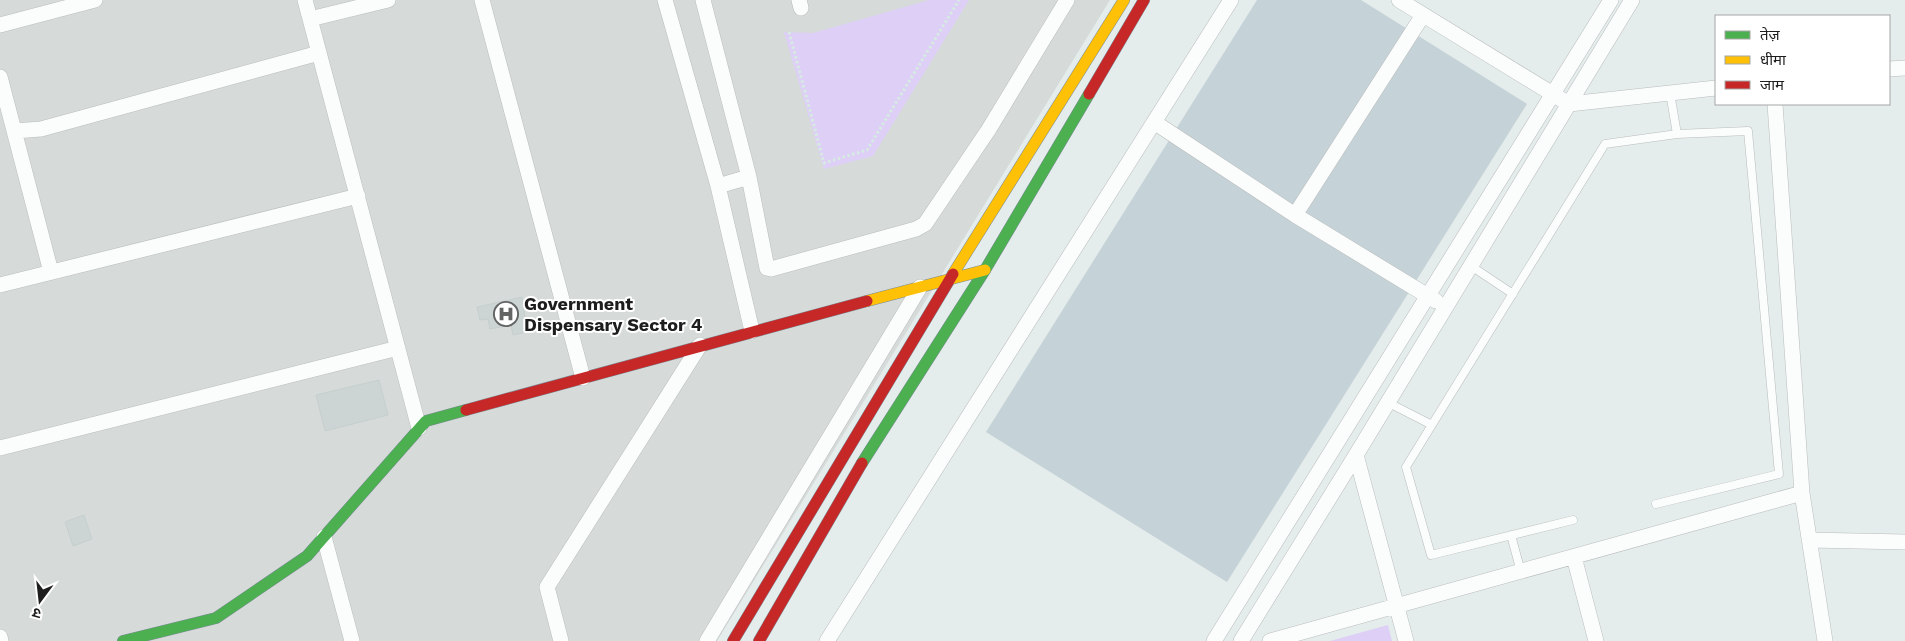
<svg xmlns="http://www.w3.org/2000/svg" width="1905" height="641" font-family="'Work Sans','Noto Sans Devanagari',sans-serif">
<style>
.residential{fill:#d6dbda}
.construction{fill:#c5d2d7}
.park{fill:#ddcff6}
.building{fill:#cdd4d4;stroke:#c5cfce}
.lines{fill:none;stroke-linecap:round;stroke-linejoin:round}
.lane-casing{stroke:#babdbd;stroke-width:9}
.street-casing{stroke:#babdbd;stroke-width:16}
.fast-casing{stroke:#7c8c96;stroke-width:12}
.slow-casing{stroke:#7c8c96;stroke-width:12}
.jam-casing{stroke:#7c8c96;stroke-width:12}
.path{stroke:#d6ebe1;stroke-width:3;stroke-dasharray:2.5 2.5;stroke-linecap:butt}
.lane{stroke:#fbfcfc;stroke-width:8}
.street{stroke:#fbfcfc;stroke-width:15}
.fast{stroke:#4caf50;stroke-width:11}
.slow{stroke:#ffc107;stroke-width:11}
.jam{stroke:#c62828;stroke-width:11}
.labels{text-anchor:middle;stroke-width:4;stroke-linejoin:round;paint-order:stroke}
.poi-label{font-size:18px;font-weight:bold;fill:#1d1d1d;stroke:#fff;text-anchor:start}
</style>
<rect width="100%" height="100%" fill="#e4ecec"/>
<!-- residential -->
<path class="residential" d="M0 0H1110L717 641H0Z"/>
<!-- construction -->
<path class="construction" d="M1257 0H1361L1527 104 1227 582 986 432Z"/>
<!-- park -->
<path class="park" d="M929 0H969L873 156 824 169 784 32 813 33Z
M1388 625 1392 641H1330Z"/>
<!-- building -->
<path class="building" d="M522 297 527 332 513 335 511 325 490 329 488 319 480 320 477 307Z
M379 380 388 415 325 431 316 395Z
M84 515 92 539 73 546 65 522Z"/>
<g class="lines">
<defs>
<path id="lane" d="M1670 93 1677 134
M1471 266 1513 294
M1389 403 1432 425
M1573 520 1431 555 1406 467 1605 144 1677 134 1748 131 1779 474 1656 504
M1511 535 1521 572"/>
<path id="street" d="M305 0 419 428
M482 0 583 378
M665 0 718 186 752 331
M703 0 749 177 767 268 771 269 916 229 925 224 989 129 1067 0
M799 0 801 8
M1399 0 1569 104 1716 88
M310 19 388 0
M0 25 95 0
M1889 69 1905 68
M0 77 51 272
M1775 104 1802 493 1825 641
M1154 122 1295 215 1436 301
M14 131 41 129 319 53
M718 186 749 177
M1295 215 1423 15
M0 285 358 196
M0 448 398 348
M1356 455 1406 641
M324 537 352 641
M1809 540 1905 542
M1574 557 1596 641
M0 637 1 641
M561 641 547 587 700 345
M707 641 920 287
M827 641 1231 0
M1214 641 1611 0
M1241 641 1356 455 1632 0
M1270 641 1802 493"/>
<path id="fast" d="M862 463 985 270 1089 94
M123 641 216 618 307 556 426 421 466 410"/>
<path id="slow" d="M953 274 1124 0
M867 301 985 270"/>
<path id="jam" d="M1089 94 1144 0
M466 410 867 301
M733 641 953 274
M759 641 862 463"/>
</defs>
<!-- lane casing -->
<use href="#lane" class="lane-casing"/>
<!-- street casing -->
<use href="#street" class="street-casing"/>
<!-- fast casing -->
<use href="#fast" class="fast-casing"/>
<!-- slow casing -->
<use href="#slow" class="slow-casing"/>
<!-- jam casing -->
<use href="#jam" class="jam-casing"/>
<!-- path -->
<path class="path" d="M789 32 824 163 867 150 959 0"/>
<!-- lane -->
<use href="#lane" class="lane"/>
<!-- street -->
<use href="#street" class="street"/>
<!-- fast -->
<use href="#fast" class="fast"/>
<!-- slow -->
<use href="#slow" class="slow"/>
<!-- jam -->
<use href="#jam" class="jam"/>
</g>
<!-- icons -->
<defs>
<symbol id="hospital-ring" viewBox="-11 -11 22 22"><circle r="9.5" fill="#fff" stroke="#636565" stroke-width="1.5"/><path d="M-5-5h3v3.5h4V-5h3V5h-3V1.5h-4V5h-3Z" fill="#636565"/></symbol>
</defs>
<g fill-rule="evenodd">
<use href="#hospital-ring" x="492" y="300" width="28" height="28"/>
</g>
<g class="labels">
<!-- poi labels -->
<g class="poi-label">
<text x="524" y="310">Government<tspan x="524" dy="21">Dispensary Sector 4</tspan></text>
</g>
</g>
<!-- legend -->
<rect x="1715" y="15" width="175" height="90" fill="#ffffff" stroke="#a5a5a5"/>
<rect x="1725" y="31" width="25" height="8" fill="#4caf50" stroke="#a5a5a5"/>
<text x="1760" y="40" font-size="15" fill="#1d1d1d">तेज़</text>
<rect x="1725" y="56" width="25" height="8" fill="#ffc107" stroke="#a5a5a5"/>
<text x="1760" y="65" font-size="15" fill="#1d1d1d">धीमा</text>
<rect x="1725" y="81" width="25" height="8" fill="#c62828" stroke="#a5a5a5"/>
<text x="1760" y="90" font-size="15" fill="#1d1d1d">जाम</text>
<!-- north arrow -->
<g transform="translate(40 601) rotate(195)" stroke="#ffffff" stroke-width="4" paint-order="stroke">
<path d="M0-4L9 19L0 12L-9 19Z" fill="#1d1d1d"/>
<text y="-8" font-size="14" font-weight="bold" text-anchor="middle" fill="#1d1d1d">उ</text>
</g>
</svg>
